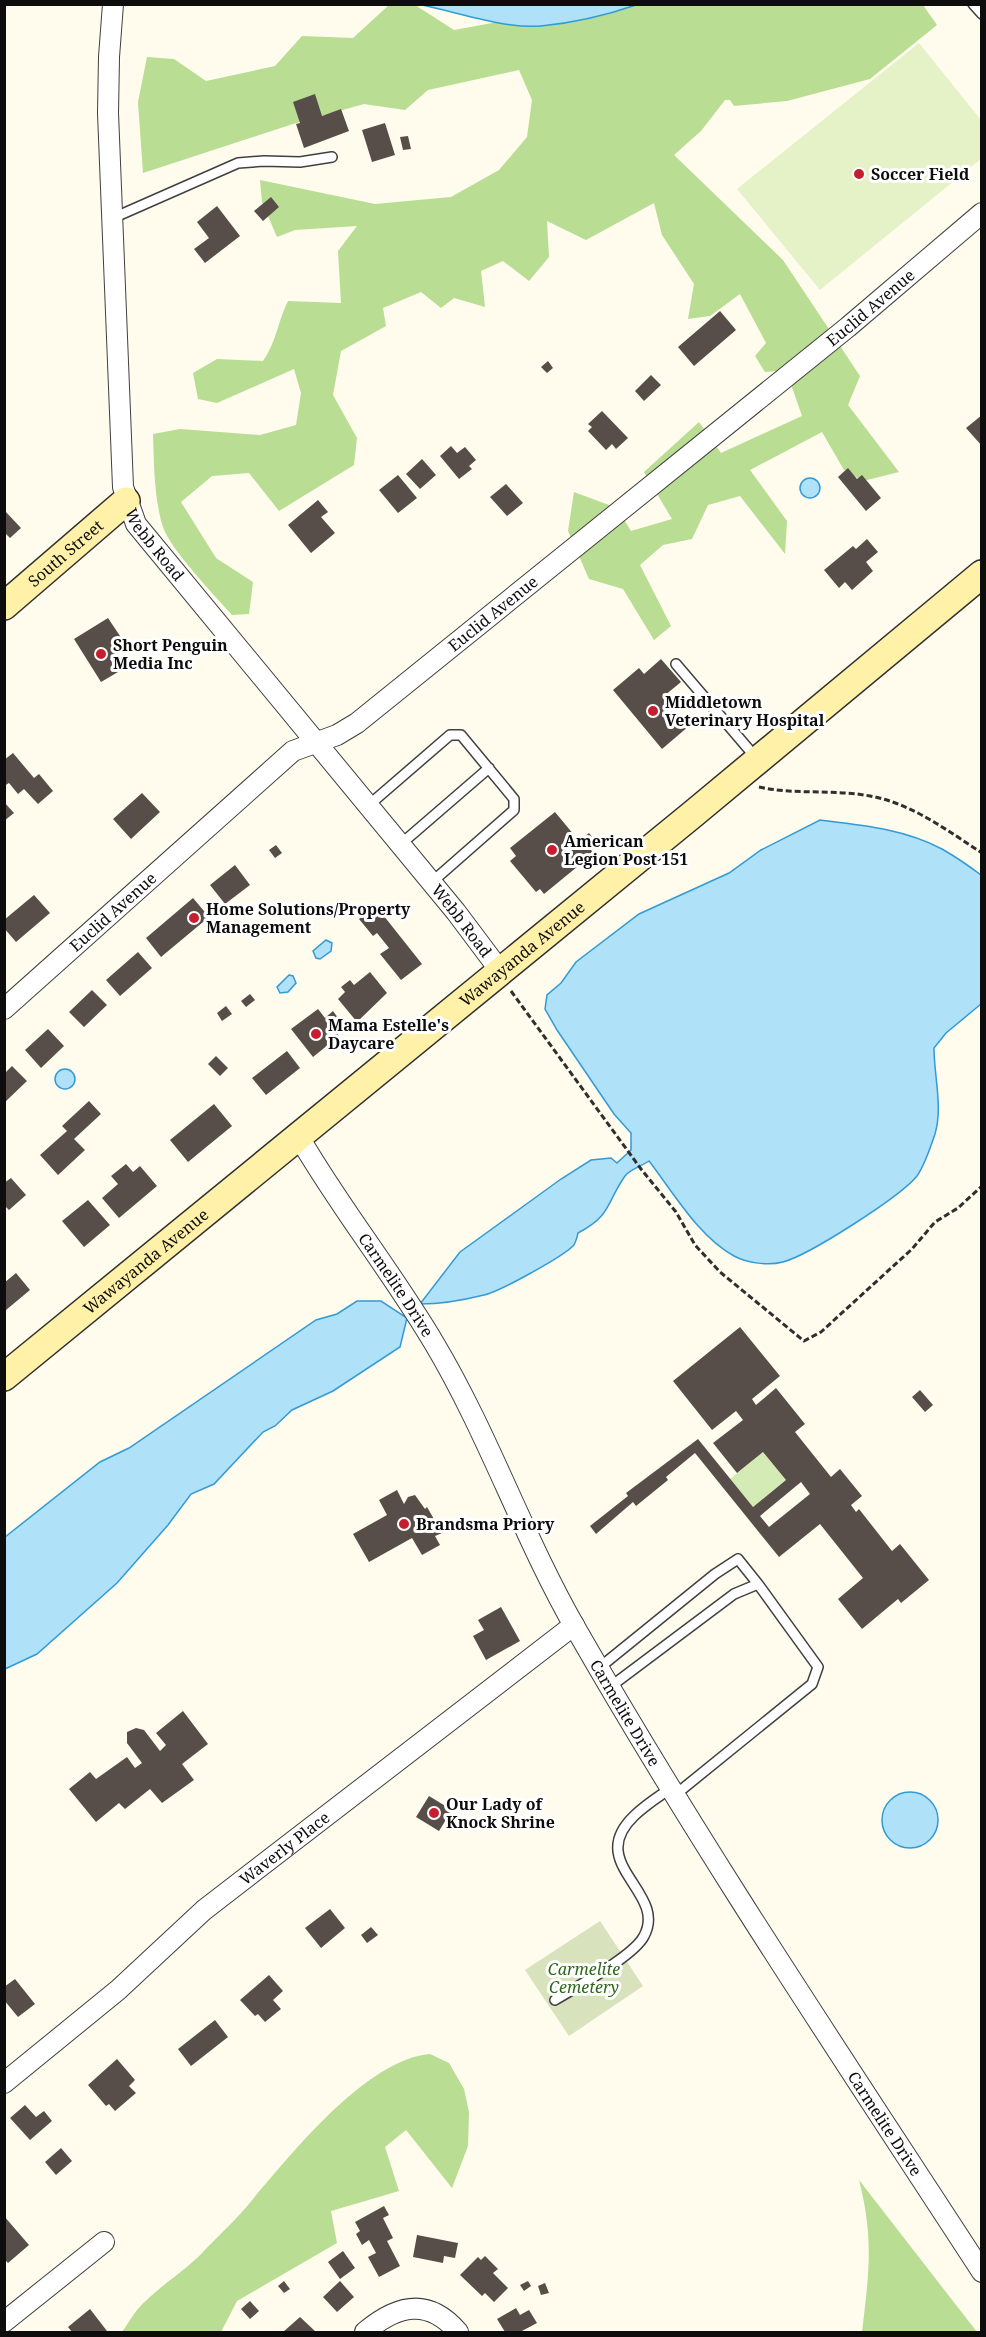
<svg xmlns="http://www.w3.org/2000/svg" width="986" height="2337" font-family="'Noto Serif',serif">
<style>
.green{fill:#d4ebb5}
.forest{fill:#b8dd93}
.cemetery{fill:#d8e2bd}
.pitch{fill:#e5f2c7}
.water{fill:#afe1f9;stroke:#329bd4;stroke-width:1.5}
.building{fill:#574e49;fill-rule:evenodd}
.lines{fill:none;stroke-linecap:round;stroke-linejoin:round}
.lane-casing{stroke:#404040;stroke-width:12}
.street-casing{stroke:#404040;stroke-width:22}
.secondary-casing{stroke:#2f2f2f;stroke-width:30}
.path{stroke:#2f2f2f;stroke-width:3;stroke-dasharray:6 3;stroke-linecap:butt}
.lane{stroke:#fff;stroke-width:9}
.street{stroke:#fff;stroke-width:20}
.secondary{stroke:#fff1a8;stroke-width:27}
.poi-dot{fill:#c51e2e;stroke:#fff;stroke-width:2}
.labels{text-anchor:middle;stroke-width:6;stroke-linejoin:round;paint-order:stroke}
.poi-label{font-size:16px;font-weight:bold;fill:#0d0d0d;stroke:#fff;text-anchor:start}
.street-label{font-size:16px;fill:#0d0d0d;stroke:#fff}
.park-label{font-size:16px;font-style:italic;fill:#2e681a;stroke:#fff}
</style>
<rect width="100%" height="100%" fill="#fffbed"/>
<!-- green -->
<path class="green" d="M763 1452 786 1480 753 1507 730 1479Z"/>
<!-- forest -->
<path class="forest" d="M389 5H415L454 30 503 21 482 5H923L937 25 870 79 787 101 734 106 730 100H725L701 131 674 155 783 260 860 376 848 405 899 472 863 481 844 470 822 432 750 470 787 521 785 554 740 496 708 505 692 539 663 545 640 565 671 626 654 640 623 589 589 579 568 531 574 492 617 508 631 531 672 519 644 472 699 422 721 453 802 416 786 370 765 372 755 356 766 343 740 294 710 316 688 319 694 284 662 235 654 203 586 240 547 221 549 257 529 281 503 261 481 271 485 307 454 298 441 308 421 292 383 308 386 326 341 351 333 395 357 438 354 465 279 511 249 473 212 476 181 502 216 558 253 582 249 614 232 615C216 597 170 549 163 527 154 499 154 464 153 434L180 429 260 435 296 425 301 393 294 369 217 403 198 399 193 373 217 359 263 361C276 343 278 321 288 301L341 303 338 251 357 226 295 230 277 237 262 202 260 180 375 204 451 197 499 170 527 137 532 100 519 70 428 90 405 110 364 104 293 124 143 173 138 102 147 57 174 59 206 81 275 66 302 36 353 38Z
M430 2054 449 2063 464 2089 469 2112 468 2146 452 2188 406 2130 385 2147 399 2191 331 2211 337 2243 237 2301 221 2332H122C127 2325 132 2316 137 2310 156 2288 183 2273 203 2252 219 2235 238 2218 253 2199 292 2153 367 2059 430 2054Z
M859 2180 977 2332H862C869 2274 874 2238 859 2180Z"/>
<!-- cemetery -->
<path class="cemetery" d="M600 1921 643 1986 569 2036 525 1970Z"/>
<!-- pitch -->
<path class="pitch" d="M919 43 981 120V159L820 290 737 189Z"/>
<!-- water -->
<path class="water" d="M422 5H636C607 15 572 23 541 26 505 29 457 12 422 5Z
M800 488a10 10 0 1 1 20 0a10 10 0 1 1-20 0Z
M820 820C862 825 905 829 942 849 956 857 969 866 981 875V1004L946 1033 934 1048C934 1076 943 1107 935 1134 931 1146 924 1166 917 1176 900 1197 809 1255 783 1262 768 1266 747 1263 734 1256 698 1236 673 1192 649 1161 642 1166 629 1170 625 1176 606 1203 612 1215 578 1233 577 1237 576 1243 573 1246 562 1257 499 1292 484 1295 464 1300 440 1304 420 1304L460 1252 561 1179 591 1160 611 1158 617 1163 631 1150V1133L614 1114 557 1030 545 1009 547 995 561 983 576 962 639 914 729 873 761 850Z
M326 940 332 943 331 951 320 959 316 958 313 951Z
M289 975 293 976 296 983 288 992 280 993 277 987Z
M55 1079a10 10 0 1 1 20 0a10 10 0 1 1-20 0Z
M357 1301H381L407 1318 400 1347 333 1391 292 1410 275 1426 263 1432 214 1484 191 1494 168 1525 117 1583 37 1654 5 1669V1537L100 1462 129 1448 316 1320 337 1314Z
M882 1820a28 28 0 1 1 56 0a28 28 0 1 1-56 0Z"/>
<!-- building -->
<path class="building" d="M315 94 322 116 341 109 349 131 304 148 296 124 300 123 293 102Z
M385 123 395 155 372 162 362 130Z
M408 136 411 149 403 150 400 137Z
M271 197 279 207 263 221 254 211Z
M217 206 240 236 205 263 194 249 209 238 197 222Z
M720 311 736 330 694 366 678 347Z
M548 361 553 368 547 373 541 367Z
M651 375 661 385 644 401 635 391Z
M602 411 628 438 616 449 612 444 606 450 588 431 592 427 588 424Z
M982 415V446L966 428Z
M451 446 457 453 465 447 476 460 469 466 472 469 459 479 440 456Z
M422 459 436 475 420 489 406 474Z
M848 468 857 479 862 475 881 498 866 511 838 477Z
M398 475 417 498 398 513 379 490Z
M506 484 523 503 507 516 490 497Z
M318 500 328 512 321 517 335 533 311 553 288 525Z
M5 511 21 528 10 538 6 534 5 536Z
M867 539 878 552 866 562 873 571 852 590 845 582 839 588 824 570 853 546 856 549Z
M108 618 128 648 110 659 118 672 101 682 74 639Z
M661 659 681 682 664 696 689 726 662 749 613 690 639 668 644 674Z
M13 753 34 778 39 774 53 791 38 804 24 789 18 794 9 783 4 786V760Z
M142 793 160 812 131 839 113 819Z
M4 802 14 813 4 821Z
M555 812 579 841 589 833 596 842 589 848 594 853 544 894 540 889 536 892 510 861 516 856 510 848Z
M276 845 282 853 275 858 269 850Z
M235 865 250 885 225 904 210 885Z
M34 895 50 913 16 942 4 928V920Z
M193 898 209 917 161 957 146 938Z
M376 906 422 964 401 980 380 954 389 948 377 933 373 936 359 919Z
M138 952 152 968 120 996 106 980Z
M370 972 387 993 357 1022 338 999 345 992 341 987 350 980 354 985Z
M92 990 107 1005 84 1027 69 1012Z
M250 994 255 1000 246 1007 241 1001Z
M226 1006 232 1014 222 1021 217 1013Z
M318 1009 325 1018 333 1011 344 1026 336 1032 339 1036 313 1057 291 1029Z
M48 1029 64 1046 41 1068 25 1050Z
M287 1051 300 1068 266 1095 252 1078Z
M216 1056 228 1068 220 1076 208 1064Z
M12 1066 27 1081 4 1103V1074Z
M89 1101 101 1114 74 1139 85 1150 58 1175 40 1155 67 1131 62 1126Z
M214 1104 232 1126 188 1162 170 1140Z
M126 1164 133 1172 140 1166 157 1186 119 1218 102 1198 118 1184 111 1176Z
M11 1178 26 1195 9 1210 4 1205V1183Z
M88 1200 110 1225 84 1247 62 1221Z
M16 1273 30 1290 6 1310 4 1283Z
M740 1327 780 1376 752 1399 756 1405 776 1388 805 1424 795 1432 831 1477 840 1469 862 1496 851 1505 856 1512 859 1509 892 1551 900 1544 929 1580 901 1603 898 1599 862 1629 838 1599 863 1578 820 1524 779 1557 695 1453 666 1477 668 1480 636 1506 633 1502 596 1534 590 1526 628 1496 626 1493 698 1439 753 1507 786 1480 763 1452 737 1473 713 1443 743 1420 736 1411 712 1430 673 1381ZM801 1482 810 1494 769 1527 760 1516Z
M920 1390 933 1405 925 1412 912 1397Z
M397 1490 404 1504 408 1497 415 1495 425 1509 427 1507 442 1533 435 1536 440 1545 422 1555 412 1538 369 1562 353 1534 387 1515 379 1500Z
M501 1607 520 1641 486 1660 473 1636 484 1630 478 1620Z
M183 1711 208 1744 182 1764 194 1780 162 1803 150 1789 125 1809 119 1803 96 1822 69 1789 90 1772 96 1779 127 1757 135 1768 142 1763 127 1743V1732L136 1728 144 1730 160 1751 166 1745 156 1733Z
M429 1796 452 1810 439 1831 416 1817Z
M330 1909 345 1928 321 1948 305 1928Z
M371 1927 378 1935 367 1943 361 1935Z
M269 1975 283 1991 273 2000 281 2009 265 2022 258 2014 255 2016 240 2000Z
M15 1979 35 2004 18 2017 4 2000V1987Z
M215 2020 228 2037 191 2066 178 2049Z
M117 2059 135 2080 129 2086 136 2093 115 2111 109 2104 106 2106 88 2085Z
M25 2105 36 2117 44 2111 52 2121 30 2140 10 2118Z
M61 2148 72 2161 56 2175 45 2162Z
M384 2206 389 2215 383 2218 393 2238 387 2241 400 2266 379 2277 368 2257 376 2253 369 2240 362 2245 356 2234 360 2231 355 2222Z
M4 2216 29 2245 8 2263 4 2259Z
M417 2235 458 2243 455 2258 444 2256 443 2263 413 2257Z
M343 2251 355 2268 340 2279 328 2262Z
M485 2256 498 2269 493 2273 508 2288 494 2302 485 2293 482 2296 460 2275 478 2257 481 2260Z
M284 2281 290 2289 284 2293 278 2286Z
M340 2281 354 2297 337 2312 323 2297Z
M528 2281 531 2286 524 2291 520 2285Z
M545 2283 549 2293 541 2295 538 2286Z
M250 2301 259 2311 250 2319 241 2309Z
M516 2308 520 2315 529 2310 537 2323 520 2332H505L497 2319Z
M90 2309 107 2331 72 2332 68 2327Z
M300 2317 316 2332H283Z"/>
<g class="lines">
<defs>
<path id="lane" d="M973 4 982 14
M113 218 238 163 264 161 300 162 332 157
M676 664 757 759
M369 805 450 735H461L514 799V810L432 882
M401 844 489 768
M599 1668 715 1574 738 1559 758 1584
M610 1687 734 1594 758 1584 818 1667 812 1684 675 1795
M555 2000C576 1987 634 1956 644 1936 668 1892 584 1864 634 1816 645 1805 658 1797 671 1788"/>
<g id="street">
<path id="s1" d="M113 4 109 57 108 113 123 487 136 524 456 912 501 972"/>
<path id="s2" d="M4 1009 293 751 337 735 357 723 848 327 982 213"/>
<path id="s3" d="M299 1137C340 1208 392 1272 434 1343 489 1435 523 1537 576 1629 702 1849 844 2060 982 2272"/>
<path id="s4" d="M4 2083 118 1990 204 1910 574 1625"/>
<path d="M4 2322 104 2242"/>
<path d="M365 2332C397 2305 428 2297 458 2332"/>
</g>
<g id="secondary">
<path id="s5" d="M4 606 126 501"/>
<path id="s6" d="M4 1377 693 814 982 574"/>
</g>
</defs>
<!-- lane casing -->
<use href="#lane" class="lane-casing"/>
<!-- street casing -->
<use href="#street" class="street-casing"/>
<!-- secondary casing -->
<use href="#secondary" class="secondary-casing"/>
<!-- path -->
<path class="path" d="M759 787C795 795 833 789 870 796 911 803 948 831 982 853
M511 991 641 1169 676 1212 695 1245 720 1272 804 1341 821 1332 912 1249 935 1222 958 1208 982 1186"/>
<!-- lane -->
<use href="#lane" class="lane"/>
<!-- street -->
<use href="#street" class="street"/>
<!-- secondary -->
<use href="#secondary" class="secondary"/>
</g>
<!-- markers -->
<g class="poi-dot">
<circle cx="859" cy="174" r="6"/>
<circle cx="101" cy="654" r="6"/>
<circle cx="653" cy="711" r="6"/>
<circle cx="552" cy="850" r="6"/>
<circle cx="194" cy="918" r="6"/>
<circle cx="316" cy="1034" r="6"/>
<circle cx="404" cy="1524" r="6"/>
<circle cx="434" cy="1813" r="6"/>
</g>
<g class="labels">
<!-- poi labels -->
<g class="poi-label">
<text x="871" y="180">Soccer Field</text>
<text x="113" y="651">Short Penguin<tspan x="113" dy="18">Media Inc</tspan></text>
<text x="665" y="708">Middletown<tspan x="665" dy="18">Veterinary Hospital</tspan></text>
<text x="564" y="847">American<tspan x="564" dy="18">Legion Post 151</tspan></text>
<text x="206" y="915">Home Solutions/Property<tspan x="206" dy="18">Management</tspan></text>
<text x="328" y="1031">Mama Estelle's<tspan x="328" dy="18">Daycare</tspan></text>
<text x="416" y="1530">Brandsma Priory</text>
<text x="446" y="1810">Our Lady of<tspan x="446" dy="18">Knock Shrine</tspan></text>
</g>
<!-- street labels -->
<g class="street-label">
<text dy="6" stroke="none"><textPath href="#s2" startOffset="1118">Euclid Avenue</textPath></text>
<text dy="6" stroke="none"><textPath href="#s1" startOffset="550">Webb Road</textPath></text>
<text dy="6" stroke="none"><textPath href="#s5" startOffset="81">South Street</textPath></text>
<text dy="6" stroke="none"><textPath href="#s2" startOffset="632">Euclid Avenue</textPath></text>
<text dy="6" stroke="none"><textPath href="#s2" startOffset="146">Euclid Avenue</textPath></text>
<text dy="6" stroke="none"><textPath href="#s1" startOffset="1036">Webb Road</textPath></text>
<text dy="6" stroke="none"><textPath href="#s6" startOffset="669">Wawayanda Avenue</textPath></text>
<text dy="6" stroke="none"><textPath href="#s6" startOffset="183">Wawayanda Avenue</textPath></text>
<text dy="6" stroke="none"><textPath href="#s3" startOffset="177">Carmelite Drive</textPath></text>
<text dy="6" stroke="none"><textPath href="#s3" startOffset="663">Carmelite Drive</textPath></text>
<text dy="6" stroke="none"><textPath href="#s4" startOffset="366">Waverly Place</textPath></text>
<text dy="6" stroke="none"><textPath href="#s3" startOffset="1149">Carmelite Drive</textPath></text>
</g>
<!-- park labels -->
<g class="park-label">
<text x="584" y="1975">Carmelite<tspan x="584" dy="18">Cemetery</tspan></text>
</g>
</g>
<!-- border -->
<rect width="986" height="2337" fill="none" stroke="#0d0d0d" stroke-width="12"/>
</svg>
